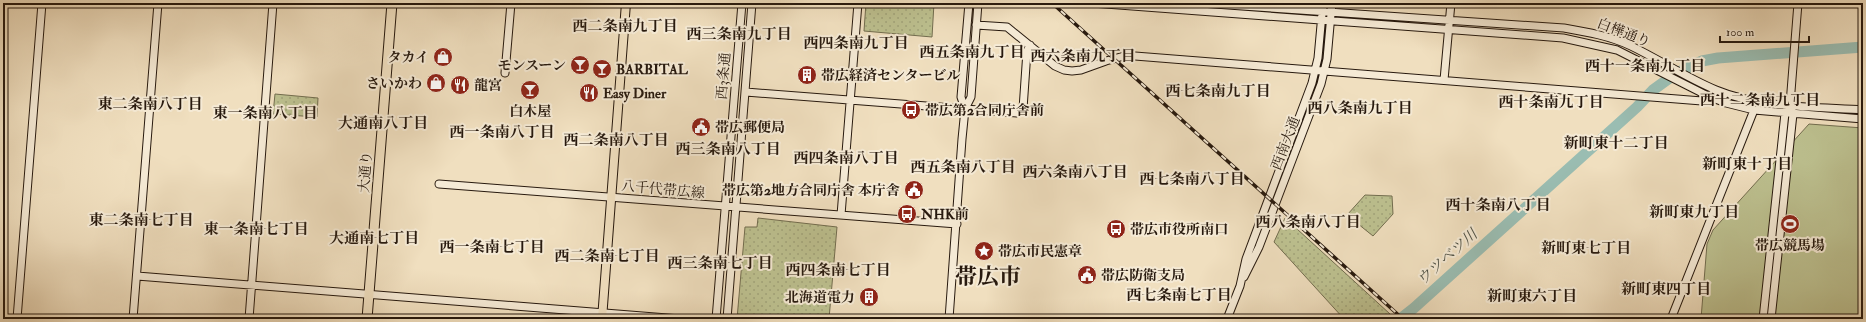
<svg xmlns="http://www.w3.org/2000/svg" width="1866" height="322" font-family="'IM FELL Double Pica','Noto Serif JP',serif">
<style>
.park{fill:url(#park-dots);stroke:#726d4f}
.pitch{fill:#bdc190;stroke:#726d4f}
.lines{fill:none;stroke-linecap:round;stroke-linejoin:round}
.river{stroke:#9abdb2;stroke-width:11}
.secondary-casing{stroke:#27190e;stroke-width:9}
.primary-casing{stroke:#27190e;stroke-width:10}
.highway-casing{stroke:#27190e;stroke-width:11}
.secondary{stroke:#f5ead5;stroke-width:7}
.primary{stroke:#f0dfbf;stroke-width:8}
.highway{stroke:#f0dfbf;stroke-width:9}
.rail-casing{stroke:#27190e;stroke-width:3.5}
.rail{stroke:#f5ead5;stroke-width:2;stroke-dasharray:6;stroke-linecap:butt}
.labels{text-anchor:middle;stroke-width:4;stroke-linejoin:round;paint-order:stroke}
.street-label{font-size:14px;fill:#27190e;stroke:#f5ead5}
.poi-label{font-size:14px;font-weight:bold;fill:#27190e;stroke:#f5ead5;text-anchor:start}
.neighbourhood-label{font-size:15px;font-weight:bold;fill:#27190e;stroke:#f5ead5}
.water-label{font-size:15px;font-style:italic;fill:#4f5247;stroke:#f5ead5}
.town-label{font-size:22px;font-weight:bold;fill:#27190e;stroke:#f5ead5}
</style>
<defs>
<pattern id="park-dots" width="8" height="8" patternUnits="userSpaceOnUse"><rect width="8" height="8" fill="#bdc190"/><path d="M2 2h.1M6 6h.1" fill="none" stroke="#a2a57b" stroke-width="1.8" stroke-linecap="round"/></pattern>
</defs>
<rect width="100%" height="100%" fill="#f0dfbf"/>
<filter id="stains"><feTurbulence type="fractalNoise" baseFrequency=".005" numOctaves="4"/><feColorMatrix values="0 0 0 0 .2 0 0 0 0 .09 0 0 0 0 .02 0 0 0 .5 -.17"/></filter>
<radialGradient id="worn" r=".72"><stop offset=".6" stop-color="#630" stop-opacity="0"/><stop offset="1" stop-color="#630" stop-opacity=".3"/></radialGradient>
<!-- park -->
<path class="park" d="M866 3H934L932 37 864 31Z
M275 94 318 98 317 117 273 114Z
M1365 195 1392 196 1393 214 1373 236 1347 215Z
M758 218 837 227 829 319H737L745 227H757Z
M1285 218 1390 314 1383 319H1344L1274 242Z"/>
<!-- pitch -->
<path class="pitch" d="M1809 124 1863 128V319H1701L1707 244 1713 230Z"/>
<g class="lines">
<!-- river -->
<path class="river" d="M1400 319 1414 308 1637 107 1653 90 1675 74 1702 61 1718 58 1863 47"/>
<defs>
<path id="secondary" d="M1092 3 1563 38 1617 50 1710 97 1726 103 1754 110 1863 119
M1198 3 1564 28C1587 32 1610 36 1631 46 1660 60 1687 78 1716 90 1759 108 1816 107 1863 110
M976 25 1007 27 1055 66 1064 70 1072 71 1081 70 1106 61 1124 56H1135L1702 101 1710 97 1716 90
M505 73 511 3
M1444 80 1451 3
M746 92 1017 113 1023 109 1027 51 1030 45
M965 109 961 97 969 3
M439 184 957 224
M841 215 858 3
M137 276 680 319
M1244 277 1259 247 1321 84 1327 59 1332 3
M17 319 42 3
M133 319 158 3
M249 319 273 3
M716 319 742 3
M727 319 752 3
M949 319 962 139 965 109 971 97 978 3
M1227 319 1240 286 1246 259 1312 83 1318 58 1323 3
M1671 319 1754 110
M1763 319 1785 113 1790 104 1798 3
M1771 319 1793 114 1792 110"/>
<path id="primary" d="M602 319 626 3"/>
<path id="highway" d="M367 319 392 3"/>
</defs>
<!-- secondary casing -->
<use href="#secondary" class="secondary-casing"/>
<!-- primary casing -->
<use href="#primary" class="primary-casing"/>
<!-- highway casing -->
<use href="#highway" class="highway-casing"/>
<!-- secondary -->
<use href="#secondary" class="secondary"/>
<!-- primary -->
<use href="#primary" class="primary"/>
<!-- highway -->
<use href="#highway" class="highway"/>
<defs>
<path id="rail" d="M1052 3 1403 319"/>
</defs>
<!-- rail casing -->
<use href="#rail" class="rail-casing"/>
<!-- rail -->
<use href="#rail" class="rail"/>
</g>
<!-- icons -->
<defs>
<symbol id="shop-disc" viewBox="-11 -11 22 22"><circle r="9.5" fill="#8f2418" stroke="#f5ead5"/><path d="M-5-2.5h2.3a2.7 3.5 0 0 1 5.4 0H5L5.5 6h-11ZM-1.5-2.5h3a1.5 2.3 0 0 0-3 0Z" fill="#fff"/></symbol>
<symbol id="bar-disc" viewBox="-11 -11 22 22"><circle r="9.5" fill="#8f2418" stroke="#f5ead5"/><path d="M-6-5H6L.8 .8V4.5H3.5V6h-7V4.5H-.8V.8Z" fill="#fff"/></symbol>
<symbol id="building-disc" viewBox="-11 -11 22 22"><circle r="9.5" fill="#8f2418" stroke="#f5ead5"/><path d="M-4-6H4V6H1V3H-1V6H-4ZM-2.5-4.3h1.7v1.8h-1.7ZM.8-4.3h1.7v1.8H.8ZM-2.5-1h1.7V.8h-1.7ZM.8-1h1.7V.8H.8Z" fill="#fff"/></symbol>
<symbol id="restaurant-disc" viewBox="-11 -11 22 22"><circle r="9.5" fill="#8f2418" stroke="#f5ead5"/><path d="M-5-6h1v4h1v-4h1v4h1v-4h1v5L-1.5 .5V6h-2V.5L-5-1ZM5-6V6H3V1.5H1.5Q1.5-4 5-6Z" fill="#fff"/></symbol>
<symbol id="bus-disc" viewBox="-11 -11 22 22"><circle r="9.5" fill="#8f2418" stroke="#f5ead5"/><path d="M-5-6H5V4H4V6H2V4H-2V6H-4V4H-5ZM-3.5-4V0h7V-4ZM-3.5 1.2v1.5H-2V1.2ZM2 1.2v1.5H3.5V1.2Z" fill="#fff"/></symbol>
<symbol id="civic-disc" viewBox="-11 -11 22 22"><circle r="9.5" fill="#8f2418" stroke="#f5ead5"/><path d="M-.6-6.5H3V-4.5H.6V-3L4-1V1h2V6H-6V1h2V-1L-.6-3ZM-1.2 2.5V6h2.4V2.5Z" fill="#fff"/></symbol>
<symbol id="stadium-disc" viewBox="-11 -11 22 22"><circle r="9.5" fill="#8f2418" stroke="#f5ead5"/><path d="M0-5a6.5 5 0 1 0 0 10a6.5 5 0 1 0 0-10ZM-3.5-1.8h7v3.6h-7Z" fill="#fff"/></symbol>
<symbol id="sight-disc" viewBox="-11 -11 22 22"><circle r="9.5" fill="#8f2418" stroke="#f5ead5"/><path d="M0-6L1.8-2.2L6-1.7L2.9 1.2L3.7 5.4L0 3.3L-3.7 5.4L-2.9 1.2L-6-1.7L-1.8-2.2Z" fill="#fff"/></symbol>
</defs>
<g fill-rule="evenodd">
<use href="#shop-disc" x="432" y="46" width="22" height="22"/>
<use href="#bar-disc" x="569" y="54" width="22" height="22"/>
<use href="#bar-disc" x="591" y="58" width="22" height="22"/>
<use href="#building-disc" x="796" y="64" width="22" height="22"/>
<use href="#shop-disc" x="425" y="72" width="22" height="22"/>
<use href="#restaurant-disc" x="449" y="74" width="22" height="22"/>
<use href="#bar-disc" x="519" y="79" width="22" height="22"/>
<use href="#restaurant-disc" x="578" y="82" width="22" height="22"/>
<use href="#bus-disc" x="900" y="99" width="22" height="22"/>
<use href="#civic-disc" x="690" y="116" width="22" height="22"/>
<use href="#civic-disc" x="903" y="179" width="22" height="22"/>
<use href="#bus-disc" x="896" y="203" width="22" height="22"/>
<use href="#stadium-disc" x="1779" y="213" width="22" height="22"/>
<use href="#bus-disc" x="1105" y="218" width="22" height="22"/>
<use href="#sight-disc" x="973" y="240" width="22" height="22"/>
<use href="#civic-disc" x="1076" y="264" width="22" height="22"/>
<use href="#building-disc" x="858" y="286" width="22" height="22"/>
</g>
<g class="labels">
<!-- street labels -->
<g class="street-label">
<text transform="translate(1624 32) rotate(21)" y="5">白樺通り</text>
<text transform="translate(723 76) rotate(-85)" y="5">西3条通</text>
<text transform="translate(1285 143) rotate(-69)" y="5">西南大通</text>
<text transform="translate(365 172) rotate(-85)" y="5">大通り</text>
<text transform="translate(663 189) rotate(5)" y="5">八千代帯広線</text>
</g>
<!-- poi labels -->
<g class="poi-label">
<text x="429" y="62" text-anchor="end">タカイ</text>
<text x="566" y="70" text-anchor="end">モンスーン</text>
<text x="616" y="74">BARBITAL</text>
<text x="821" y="80">帯広経済センタービル</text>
<text x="422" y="88" text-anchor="end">さいかわ</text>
<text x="474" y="90">龍宮</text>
<text x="603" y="98">Easy Diner</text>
<text x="925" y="115">帯広第2合同庁舎前</text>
<text x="530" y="116" text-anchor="middle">白木屋</text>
<text x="715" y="132">帯広郵便局</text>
<text x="900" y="195" text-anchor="end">帯広第2地方合同庁舎 本庁舎</text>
<text x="921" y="219">NHK前</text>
<text x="1130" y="234">帯広市役所南口</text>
<text x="1790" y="250" text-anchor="middle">帯広競馬場</text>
<text x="998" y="256">帯広市民憲章</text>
<text x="1101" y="280">帯広防衛支局</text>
<text x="855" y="302" text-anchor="end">北海道電力</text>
</g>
<!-- neighbourhood labels -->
<g class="neighbourhood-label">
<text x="625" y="31">西二条南九丁目</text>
<text x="739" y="39">西三条南九丁目</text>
<text x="856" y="48">西四条南九丁目</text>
<text x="972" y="57">西五条南九丁目</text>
<text x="1083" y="61">西六条南九丁目</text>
<text x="1645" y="71">西十一条南九丁目</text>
<text x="1218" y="96">西七条南九丁目</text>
<text x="1760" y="105">西十二条南九丁目</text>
<text x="1551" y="107">西十条南九丁目</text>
<text x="150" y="109">東二条南八丁目</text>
<text x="1360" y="113">西八条南九丁目</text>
<text x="265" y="118">東一条南八丁目</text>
<text x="383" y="128">大通南八丁目</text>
<text x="502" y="137">西一条南八丁目</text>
<text x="616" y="145">西二条南八丁目</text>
<text x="1616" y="148">新町東十二丁目</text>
<text x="728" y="154">西三条南八丁目</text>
<text x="846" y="163">西四条南八丁目</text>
<text x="1747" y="169">新町東十丁目</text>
<text x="963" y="172">西五条南八丁目</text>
<text x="1075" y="177">西六条南八丁目</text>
<text x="1192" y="184">西七条南八丁目</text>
<text x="1498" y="210">西十条南八丁目</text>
<text x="1694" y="217">新町東九丁目</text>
<text x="141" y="225">東二条南七丁目</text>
<text x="1308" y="227">西八条南八丁目</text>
<text x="256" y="234">東一条南七丁目</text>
<text x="374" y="243">大通南七丁目</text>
<text x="492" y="252">西一条南七丁目</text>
<text x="1586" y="253">新町東七丁目</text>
<text x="607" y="261">西二条南七丁目</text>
<text x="720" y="268">西三条南七丁目</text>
<text x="838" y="275">西四条南七丁目</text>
<text x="1666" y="294">新町東四丁目</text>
<text x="1179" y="300">西七条南七丁目</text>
<text x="1532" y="301">新町東六丁目</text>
</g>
<!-- water labels -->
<g class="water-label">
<text transform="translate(1447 257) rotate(-42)" y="5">ウツベツ川</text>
</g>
<!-- town labels -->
<g class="town-label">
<text x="988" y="284">帯広市</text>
</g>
</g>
<!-- margin -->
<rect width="1866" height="322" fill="none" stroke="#f0dfbf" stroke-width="16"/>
<rect x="4" y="4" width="1858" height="314" fill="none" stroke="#27190e" stroke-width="2"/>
<rect x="8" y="8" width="1850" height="306" fill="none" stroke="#27190e"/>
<!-- scale -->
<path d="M1720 36v6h89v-6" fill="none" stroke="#27190e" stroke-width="2"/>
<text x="1726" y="36" font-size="12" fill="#27190e" stroke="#f5ead5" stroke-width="3" paint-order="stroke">100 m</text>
<rect width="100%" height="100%" filter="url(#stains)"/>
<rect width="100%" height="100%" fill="url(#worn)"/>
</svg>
